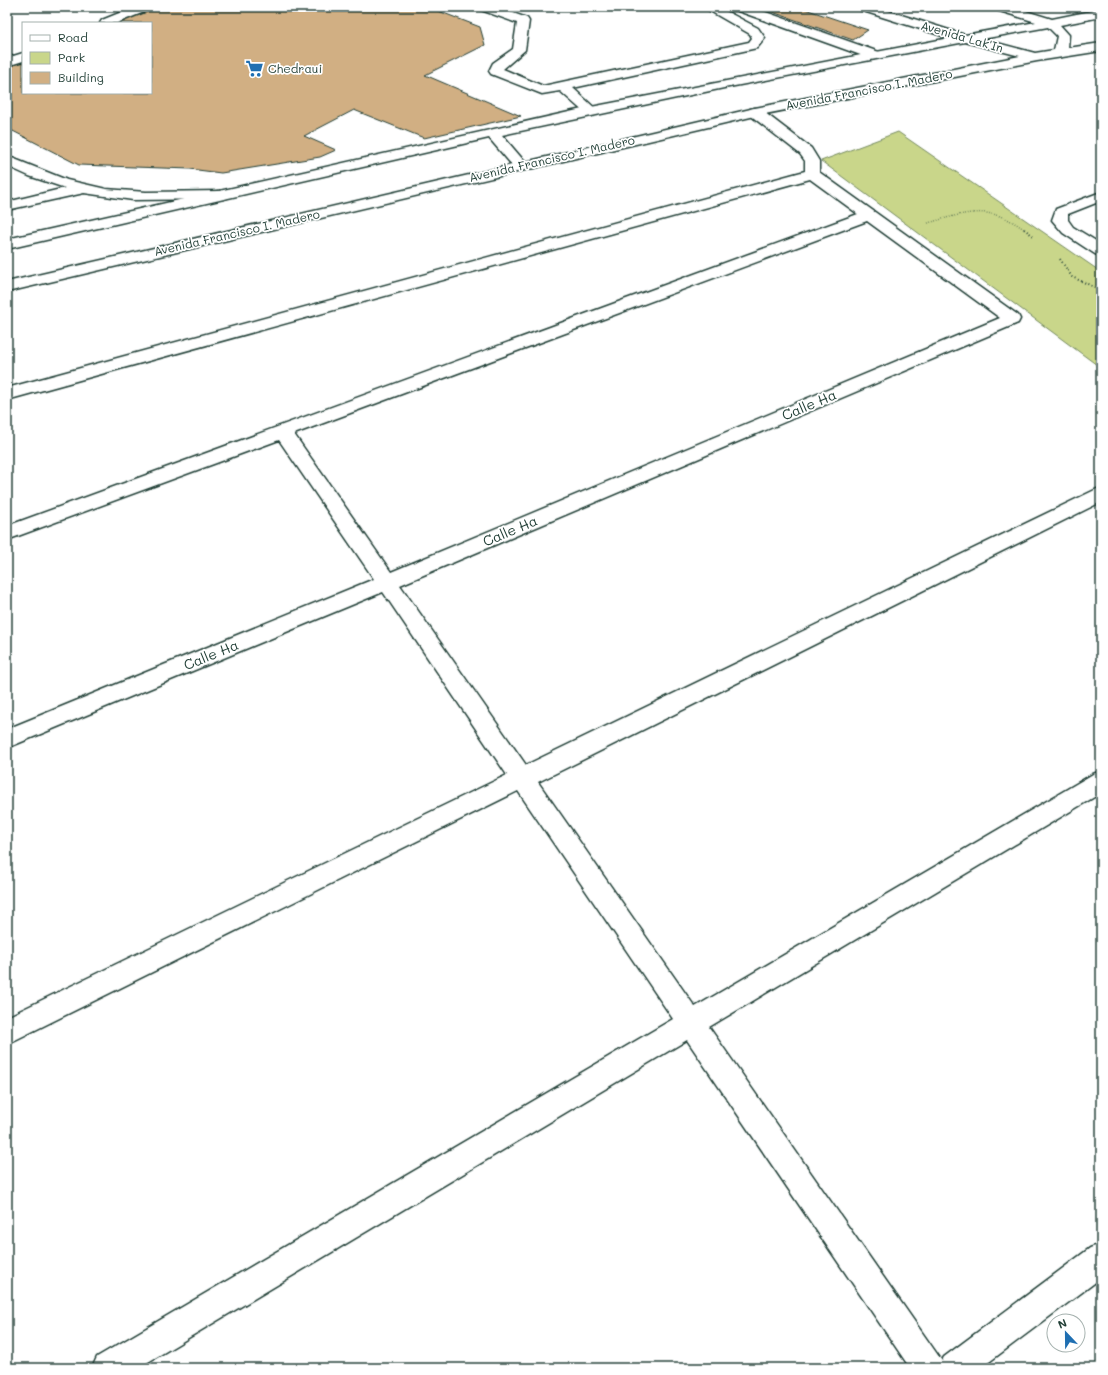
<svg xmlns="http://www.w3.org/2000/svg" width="1108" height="1375" font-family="Mali,sans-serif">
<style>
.green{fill:#c9d68a;stroke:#748a5f}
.building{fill:#d1af83;stroke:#1f3d34}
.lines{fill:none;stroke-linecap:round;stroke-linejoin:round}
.service-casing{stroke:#1f3d34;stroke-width:3}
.minor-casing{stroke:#1f3d34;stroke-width:3}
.secondary-casing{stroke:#1f3d34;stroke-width:3}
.primary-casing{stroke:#1f3d34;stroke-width:3}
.path-far1{stroke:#1f3d34;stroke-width:1.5;stroke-dasharray:0.5 2;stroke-linecap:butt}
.path{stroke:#1f3d34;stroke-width:2;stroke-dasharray:1 2.5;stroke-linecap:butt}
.service{fill:#fff;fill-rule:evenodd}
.minor{fill:#fff;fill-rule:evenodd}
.secondary{fill:#fff;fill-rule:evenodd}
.primary{fill:#fff;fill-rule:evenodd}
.labels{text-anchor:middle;stroke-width:3.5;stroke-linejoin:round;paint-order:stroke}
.far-street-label{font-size:12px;fill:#1f3d34;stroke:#fff}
.far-poi-label{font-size:12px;fill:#1f3d34;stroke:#fff;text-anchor:start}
.street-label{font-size:14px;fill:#1f3d34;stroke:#fff}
</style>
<rect width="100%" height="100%" fill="#fff"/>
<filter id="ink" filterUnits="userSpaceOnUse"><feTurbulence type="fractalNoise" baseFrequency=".025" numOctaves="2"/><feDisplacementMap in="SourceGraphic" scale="8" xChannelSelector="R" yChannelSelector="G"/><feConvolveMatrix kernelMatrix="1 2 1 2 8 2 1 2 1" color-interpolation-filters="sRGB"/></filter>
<g filter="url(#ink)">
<!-- green -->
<path class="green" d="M898 132 1101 272V368L821 161Z"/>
<!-- building -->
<path class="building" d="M150 7H428L480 27 485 45 425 75 521 116 424 138 354 110 304 136 336 150 320 157 221 173 190 169 79 165 7 128V67L23 60V93H151V23H112Z
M758 7H799L868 30 853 40Z"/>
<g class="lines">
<defs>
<path id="service" d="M479 7H496L527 18 529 21 525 50 503 69 543 86 749 42 752 38 750 34 703 7H718L758 28 765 38 757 48 573 88 598 111 596 114H586L560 91 542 94 491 74 489 71 493 63 513 49 517 23 481 10Z
M737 7H751L879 52 880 55 874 59 869 58 738 11Z"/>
<path id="minor" d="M134 7H151L149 10 117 23H100L102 20Z
M23 53V61L7 66V58Z
M755 108 760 109 811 148 819 161V172L1018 315 1020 319 1018 323 400 585 526 765 1101 487V502L538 782 695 1007 1093 774 1101 771V793L709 1027 942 1361 944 1357 1090 1248 1101 1244V1278L981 1368H910L687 1040 138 1368H92L97 1357 673 1019 518 791 7 1044V1017L507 775 383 592 7 748V729L374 579 279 440 7 540V526L858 214 810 179 7 400V388L805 171V161L800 154 750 115 748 112 750 109ZM867 221 1000 318 391 572 294 434Z
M1101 192V201L1068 214V220L1073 227 1101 244V256L1095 254 1063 233 1052 220 1056 209Z"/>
<path id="secondary" d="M7 156 67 180 106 189 146 192 222 191 227 192 229 195 227 198 222 199 133 200 84 193 7 210V202L65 188 29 176 7 166Z"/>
<path id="primary" d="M858 7H876L965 35 1036 22 996 10 994 7H1013L1052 19 1101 9V17L1060 25 1069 35 1068 48 1101 43V51L1037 61 755 116 7 292V282L512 165 489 138 7 249V239L591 107 949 38 860 10ZM1048 27 1057 36 1054 50 1035 53 982 39ZM965 42 1020 56 755 108 525 162 502 135 724 88Z"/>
</defs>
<!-- service casing -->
<use href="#service" class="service-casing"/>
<!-- minor casing -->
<use href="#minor" class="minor-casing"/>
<!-- secondary casing -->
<use href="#secondary" class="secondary-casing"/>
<!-- primary casing -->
<use href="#primary" class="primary-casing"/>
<!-- path-far1 -->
<path class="path-far1" d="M928 223C968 212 990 204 1025 230"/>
<!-- path -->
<path class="path" d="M1024 229 1035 237
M1060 259 1072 277 1101 290"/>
<!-- service -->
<use href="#service" class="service"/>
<!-- minor -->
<use href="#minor" class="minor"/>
<!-- secondary -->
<use href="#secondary" class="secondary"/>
<!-- primary -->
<use href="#primary" class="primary"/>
</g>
</g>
<!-- icons -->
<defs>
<symbol id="supermarket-bare" viewBox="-9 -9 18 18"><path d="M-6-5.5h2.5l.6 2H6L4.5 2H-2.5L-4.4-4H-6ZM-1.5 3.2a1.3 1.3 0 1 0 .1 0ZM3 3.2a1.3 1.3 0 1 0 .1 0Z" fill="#1f6fb2" stroke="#fff" stroke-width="2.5" paint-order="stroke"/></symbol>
</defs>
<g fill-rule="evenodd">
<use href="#supermarket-bare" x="242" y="56" width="25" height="25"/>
</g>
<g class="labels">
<!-- far-street labels -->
<g class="far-street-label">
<text transform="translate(962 37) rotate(16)" y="4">Avenida Lak'In</text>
<text transform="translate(869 90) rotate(-11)" y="4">Avenida Francisco I. Madero</text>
<text transform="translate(552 159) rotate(-13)" y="4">Avenida Francisco I. Madero</text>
<text transform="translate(237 233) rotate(-13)" y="4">Avenida Francisco I. Madero</text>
</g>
<!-- far-poi labels -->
<g class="far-poi-label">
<text x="268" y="73">Chedraui</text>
</g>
<!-- street labels -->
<g class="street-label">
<text transform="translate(809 405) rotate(-23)" y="5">Calle Ha</text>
<text transform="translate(510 531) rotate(-23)" y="5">Calle Ha</text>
<text transform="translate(211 655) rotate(-22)" y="5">Calle Ha</text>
</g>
</g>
<!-- margin -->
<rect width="1108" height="1375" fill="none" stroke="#fff" stroke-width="24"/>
<rect x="12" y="12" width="1084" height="1351" fill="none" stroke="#1f3d34" stroke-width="1.5" filter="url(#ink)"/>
<!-- legend -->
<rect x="22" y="22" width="130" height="72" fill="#ffffff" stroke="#a5b1ae"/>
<rect x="30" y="35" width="20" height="6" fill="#ffffff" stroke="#a5b1ae"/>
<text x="58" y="42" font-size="12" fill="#1f3d34">Road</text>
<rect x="30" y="52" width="20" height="12" fill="#c9d68a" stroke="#a5b1ae"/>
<text x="58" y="62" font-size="12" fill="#1f3d34">Park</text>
<rect x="30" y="72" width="20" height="12" fill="#d1af83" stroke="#a5b1ae"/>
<text x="58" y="82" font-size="12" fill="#1f3d34">Building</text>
<!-- north arrow -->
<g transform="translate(1066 1333) rotate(338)"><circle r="19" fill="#ffffff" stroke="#a5b1ae"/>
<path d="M0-3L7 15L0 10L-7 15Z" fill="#1f6fb2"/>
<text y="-6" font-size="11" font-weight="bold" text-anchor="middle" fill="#1f3d34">N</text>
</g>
</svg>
